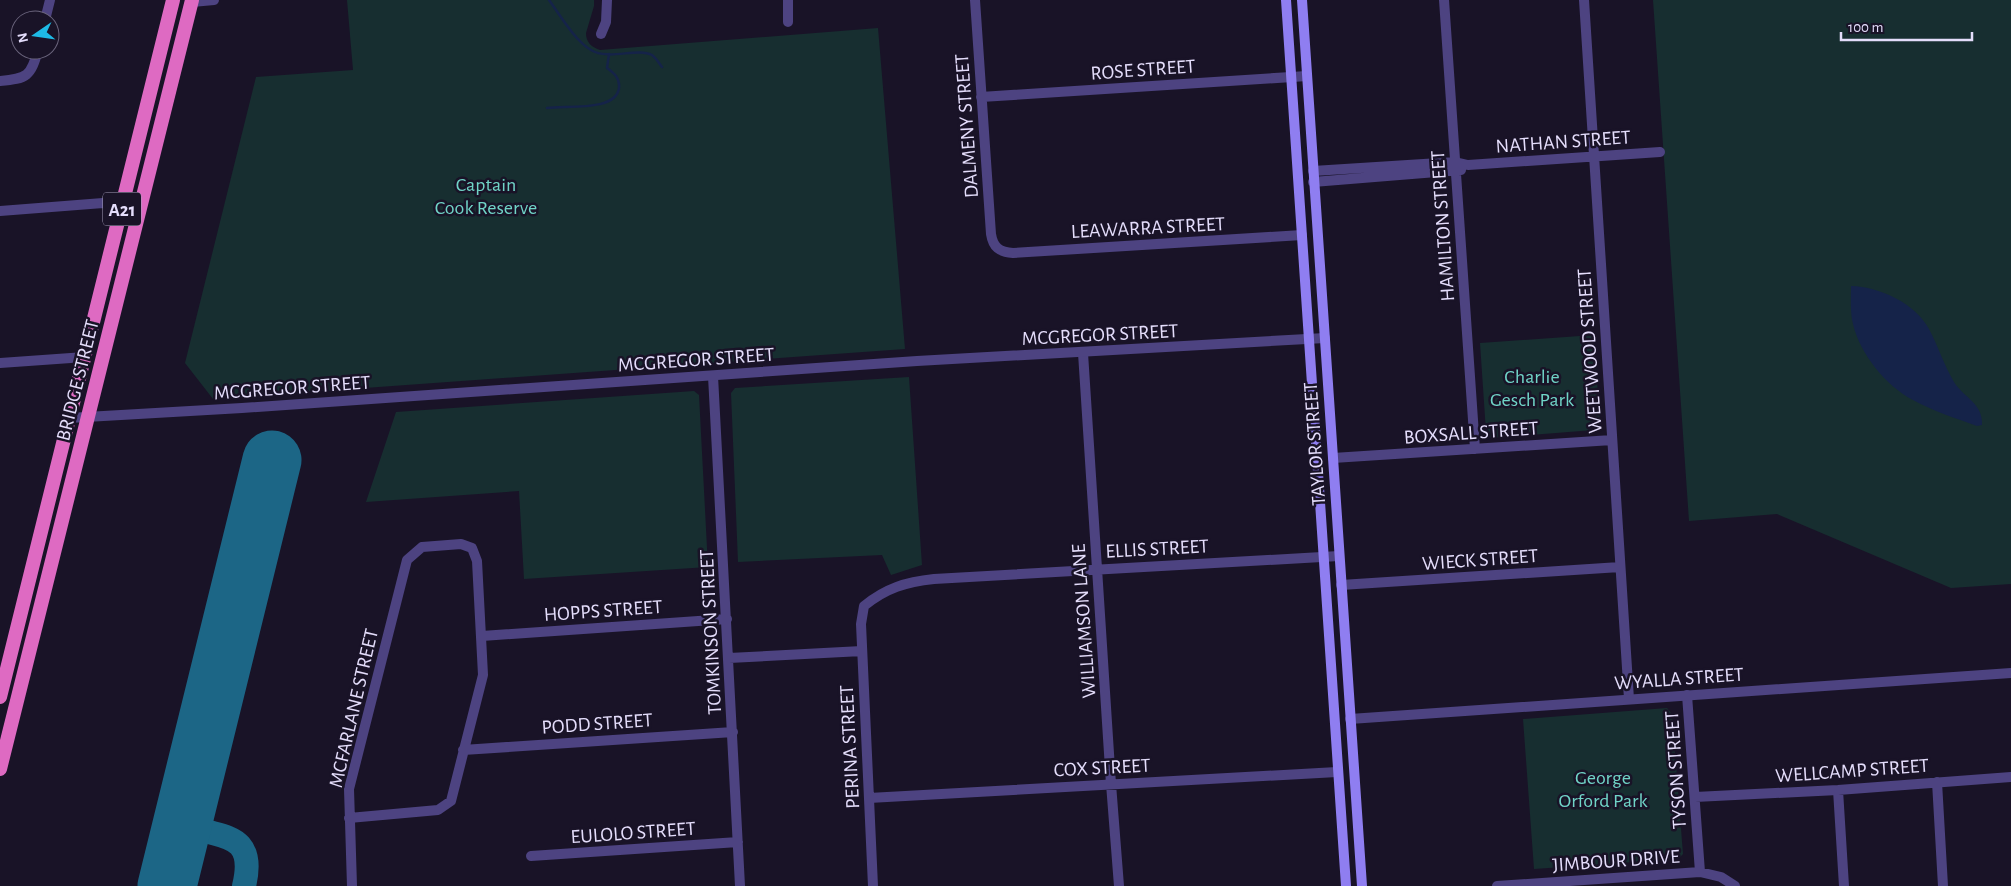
<svg xmlns="http://www.w3.org/2000/svg" width="2011" height="886" font-family="'Alegreya Sans',sans-serif">
<style>
.park{fill:#172e30}
.water{fill:#152349}
.lines{fill:none;stroke-linecap:round;stroke-linejoin:round}
.stream{stroke:#152349;stroke-width:2.5}
.taxiway{stroke:#1c6686;stroke-width:24}
.runway{stroke:#1c6686;stroke-width:59}
.minor{stroke:#4d4381;stroke-width:10}
.tertiary{stroke:#4d4381;stroke-width:10}
.secondary{stroke:#8f7ef1;stroke-width:10}
.trunk{stroke:#de6ac2;stroke-width:14}
.labels{text-anchor:middle;stroke-width:5;stroke-linejoin:round;paint-order:stroke}
.shield{fill:#191327;stroke:#a7a0bb;stroke-width:1}
.shield-label{font-size:19px;font-weight:bold;fill:#e4ddfb}
.street-label{font-size:20px;fill:#e4ddfb;stroke:#191327}
.park-label{font-size:20px;fill:#70d4c7;stroke:#191327}
</style>
<rect width="100%" height="100%" fill="#191327"/>
<!-- park -->
<path class="park" d="M347 0H594V6L586 33C586 42 591 47 600 50L878 28 905 349 213 399 185 363 256 77 353 70Z
M1653 0H2011V584L1951 588 1777 514 1689 521Z
M1594 335 1600 425 1594 430 1491 438 1486 432 1480 343Z
M909 377 922 565 891 575 882 555 738 562 731 393 735 388Z
M694 391 699 395 708 567 524 579 519 491 366 502 396 412Z
M1667 708 1672 714 1683 854 1678 859 1534 869 1523 719Z"/>
<!-- water -->
<path class="water" d="M1851 286C1880 287 1915 303 1929 329 1938 346 1944 365 1954 382 1964 398 1983 403 1982 425L1977 426C1955 418 1933 411 1913 400 1886 386 1860 354 1853 324 1850 312 1851 298 1851 286Z"/>
<g class="lines">
<!-- stream -->
<path class="stream" d="M549 0C560 15 575 41 591 50 609 61 637 47 652 55 656 58 659 63 662 67
M547 108C566 105 616 112 619 88 620 78 614 73 607 68L609 54"/>
<!-- taxiway -->
<path class="taxiway" d="M206 729 188 808C184 851 262 812 244 886
M168 886C173 867 174 829 200 830"/>
<!-- runway -->
<path class="runway" d="M167 886 272 460"/>
<!-- minor -->
<path class="minor" d="M788 0V22
M975 0 991 234C993 247 999 252 1013 253L1302 235
M1444 0 1475 449
M1584 0 1629 699
M192 2 214 0
M45 20 50 0
M601 34 606 22 607 0
M0 81C27 79 31 76 38 50
M981 97 1307 76
M1313 171 1455 162 1468 165 1660 152
M1313 182 1461 170
M0 211 103 203 139 210
M1083 353 1111 784 1119 886
M0 363 85 357
M713 376 740 886
M1333 458 1612 440
M1341 585 1620 567
M482 636 727 619
M729 658 862 651
M1687 695 1700 872
M463 750 733 732
M1937 782 1943 886
M1838 790 1844 886
M1695 797 1838 790 2011 777
M869 798 1337 772
M349 818 438 810 451 801 483 675 477 561 472 548 461 544 422 547 407 560 349 789 352 886
M531 856 738 842
M873 886 861 624 864 606C886 588 906 582 934 579L1339 556
M1497 886 1700 872 1721 877 1735 886"/>
<!-- tertiary -->
<path class="tertiary" d="M69 418 242 408 917 361 1325 338
M1350 719 2011 673"/>
<!-- secondary -->
<path class="secondary" d="M1286 0 1346 886
M1302 0 1362 886"/>
<!-- trunk -->
<path class="trunk" d="M0 697 173 0
M0 769 192 0"/>
</g>
<g class="labels">
<!-- shield labels -->
<rect class="shield" x="103" y="192.5" width="38" height="33" rx="4"/>
<g class="shield-label">
<text x="122" y="216">A21</text>
</g>
<!-- street labels -->
<g class="street-label">
<text transform="translate(1143 69) rotate(-4)" y="7">ROSE STREET</text>
<text transform="translate(966 126) rotate(-94)" y="7">DALMENY STREET</text>
<text transform="translate(1563 141) rotate(-4)" y="7">NATHAN STREET</text>
<text transform="translate(1442 226) rotate(-94)" y="7">HAMILTON STREET</text>
<text transform="translate(1148 227) rotate(-3)" y="7">LEAWARRA STREET</text>
<text transform="translate(1100 334) rotate(-3)" y="7">MCGREGOR STREET</text>
<text transform="translate(1589 351) rotate(-94)" y="7">WEETWOOD STREET</text>
<text transform="translate(696 359) rotate(-4)" y="7">MCGREGOR STREET</text>
<text transform="translate(77 380) rotate(-76)" y="7">BRIDGE STREET</text>
<text transform="translate(292 387) rotate(-4)" y="7">MCGREGOR STREET</text>
<text transform="translate(1471 432) rotate(-4)" y="7">BOXSALL STREET</text>
<text transform="translate(1314 444) rotate(-94)" y="7">TAYLOR STREET</text>
<text transform="translate(1157 548) rotate(-3)" y="7">ELLIS STREET</text>
<text transform="translate(1480 559) rotate(-4)" y="7">WIECK STREET</text>
<text transform="translate(603 610) rotate(-4)" y="7">HOPPS STREET</text>
<text transform="translate(1083 621) rotate(-94)" y="7">WILLIAMSON LANE</text>
<text transform="translate(710 632) rotate(-93)" y="7">TOMKINSON STREET</text>
<text transform="translate(1679 678) rotate(-4)" y="7">WYALLA STREET</text>
<text transform="translate(353 708) rotate(-77)" y="7">MCFARLANE STREET</text>
<text transform="translate(597 723) rotate(-4)" y="7">PODD STREET</text>
<text transform="translate(849 747) rotate(-93)" y="7">PERINA STREET</text>
<text transform="translate(1102 767) rotate(-3)" y="7">COX STREET</text>
<text transform="translate(1675 770) rotate(-94)" y="7">TYSON STREET</text>
<text transform="translate(1852 770) rotate(-4)" y="7">WELLCAMP STREET</text>
<text transform="translate(633 832) rotate(-4)" y="7">EULOLO STREET</text>
<text transform="translate(1616 860) rotate(-4)" y="7">JIMBOUR DRIVE</text>
</g>
<!-- park labels -->
<g class="park-label">
<text x="486" y="191">Captain<tspan x="486" dy="23">Cook Reserve</tspan></text>
<text x="1532" y="383">Charlie<tspan x="1532" dy="23">Gesch Park</tspan></text>
<text x="1603" y="784">George<tspan x="1603" dy="23">Orford Park</tspan></text>
</g>
</g>
<!-- north arrow -->
<g transform="translate(35 35) rotate(257)"><circle r="24" fill="#191327" stroke="#6a647c"/>
<path d="M0-4L9 19L0 12L-9 19Z" fill="#1ebae6"/>
<text y="-8" font-size="14" font-weight="bold" text-anchor="middle" fill="#e4ddfb">N</text>
</g>
<!-- scale -->
<path d="M1841 32v8h131v-8" fill="none" stroke="#e4ddfb" stroke-width="2.5"/>
<text x="1848" y="32" font-size="15" fill="#e4ddfb" stroke="#191327" stroke-width="4" paint-order="stroke">100 m</text>
</svg>
